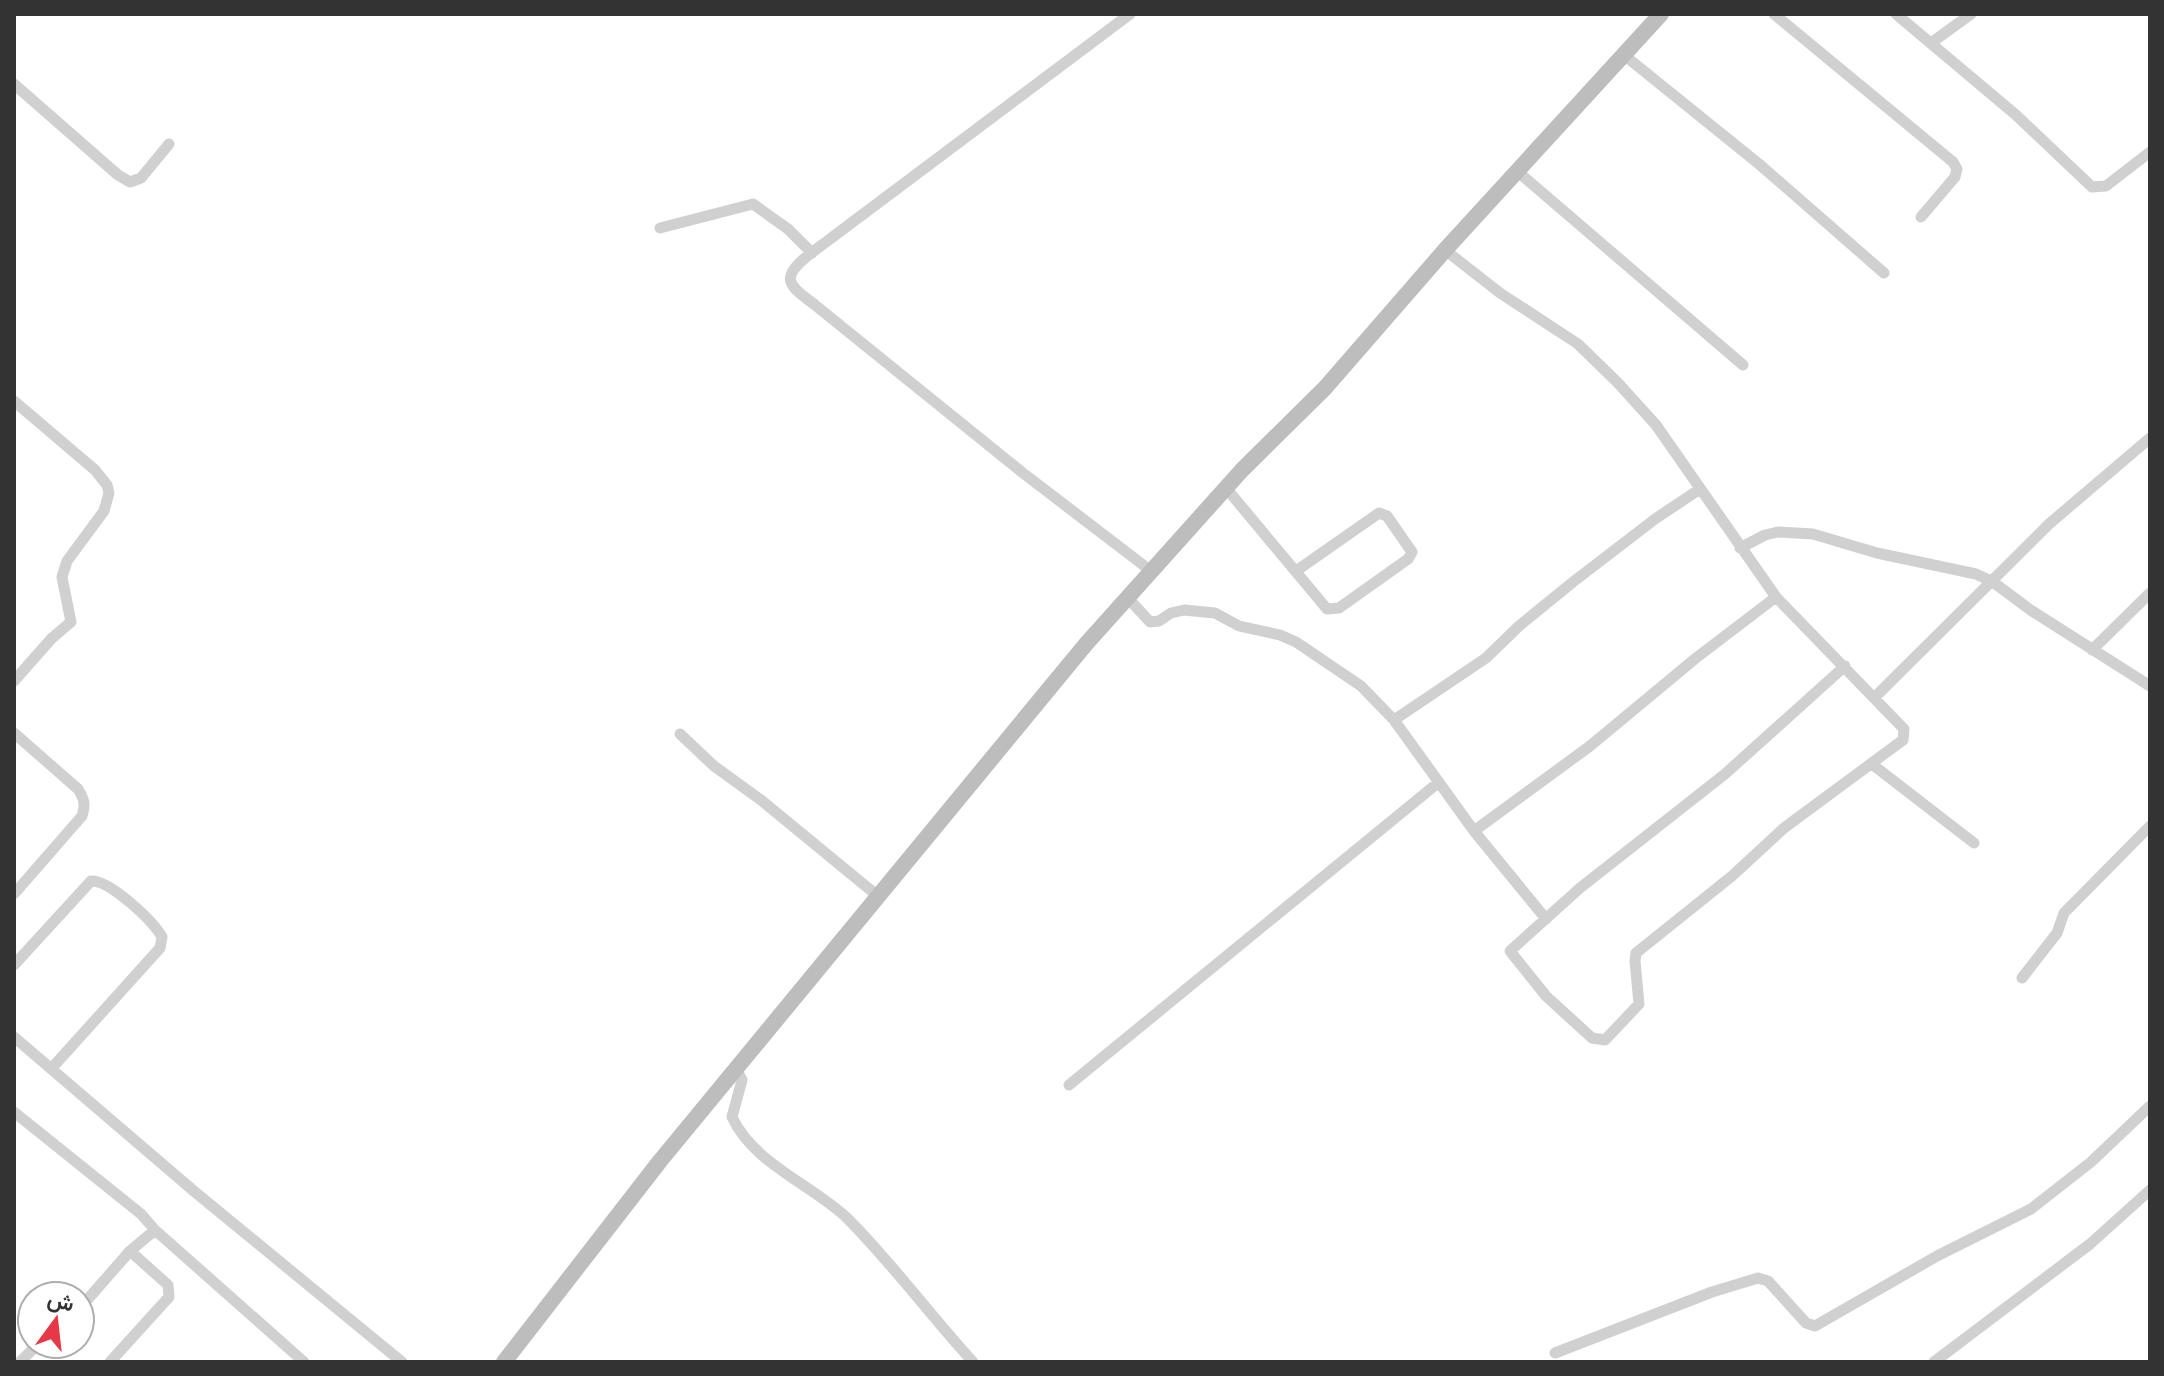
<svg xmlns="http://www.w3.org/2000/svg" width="2164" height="1376" font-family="Inter,Vazirmatn,sans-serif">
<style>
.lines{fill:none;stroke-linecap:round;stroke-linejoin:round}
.street{stroke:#d0d0d0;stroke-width:11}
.secondary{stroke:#bdbdbd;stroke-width:16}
</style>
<rect width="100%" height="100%" fill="#fff"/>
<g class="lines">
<!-- street -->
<path class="street" d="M1130 14 830 239C820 247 785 268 791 282 794 291 808 299 815 305L1023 473 1151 571
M1774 14 1953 162 1957 169 1955 177 1921 217
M1896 14 2016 115 2092 187 2106 186 2150 152
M1931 43 1971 14
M1624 55 1759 164 1884 273
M14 84 118 175 130 182 141 178 169 144
M1517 171 1743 365
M660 228 753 204 788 229 812 253
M1445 250 1500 293 1578 344 1618 383 1656 425 1776 597 1904 729 1903 740 1784 828 1732 876 1636 953 1635 961 1639 1004 1605 1040 1592 1038 1546 996 1510 951 1580 888 1725 774 1845 666
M14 401 95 470 107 485 109 493 104 511 67 561 62 577 71 622 52 638 14 681
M1226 488 1327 609 1339 608 1408 559 1412 552 1387 516 1379 513 1296 571
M1740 548 1765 535 1778 532 1813 534 1877 553 1976 574 1993 582 2032 611 2150 686
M1127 597 1150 622 1159 621 1171 613 1184 610 1215 613 1239 626 1280 635 1296 642 1361 686 1394 720 1474 831 1546 919
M2092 650 2150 593
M1874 698 2049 524 2150 438
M1394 720 1486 658 1519 626 1573 582 1655 519 1700 489
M14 733 78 789C84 799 86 804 82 816L14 894
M680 734 714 766 761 800 879 897
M1873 765 1974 843
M1474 831 1590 746 1696 658 1776 597
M14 965 91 881C110 880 153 921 162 937L160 948 51 1069
M2022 978 2057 933 2064 913 2150 826
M14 1037 195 1192 402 1362
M736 1069 742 1080 732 1117C754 1164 811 1184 847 1218 892 1263 930 1315 973 1362
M1069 1085 1439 782
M14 1112 141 1214 155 1230
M80 1308 130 1251 155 1230 304 1362
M1555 1353 1712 1292 1758 1278 1768 1281 1806 1323 1815 1326 1937 1256 2031 1209 2091 1162 2150 1106
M20 1362 38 1344
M110 1362 169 1297 168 1285 130 1251
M1934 1362 2090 1244 2150 1190"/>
<!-- secondary -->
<path class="secondary" d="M504 1362 660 1161 1086 644 1242 470 1325 388 1445 250 1661 14"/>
</g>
<!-- border -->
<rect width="2164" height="1376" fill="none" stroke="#333333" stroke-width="32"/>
<!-- north arrow -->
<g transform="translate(56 1320) rotate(15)"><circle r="38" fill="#ffffff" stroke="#adadad" stroke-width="2"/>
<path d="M0-6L14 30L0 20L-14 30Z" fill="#e63946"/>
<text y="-12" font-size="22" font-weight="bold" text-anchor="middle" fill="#333333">ش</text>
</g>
</svg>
